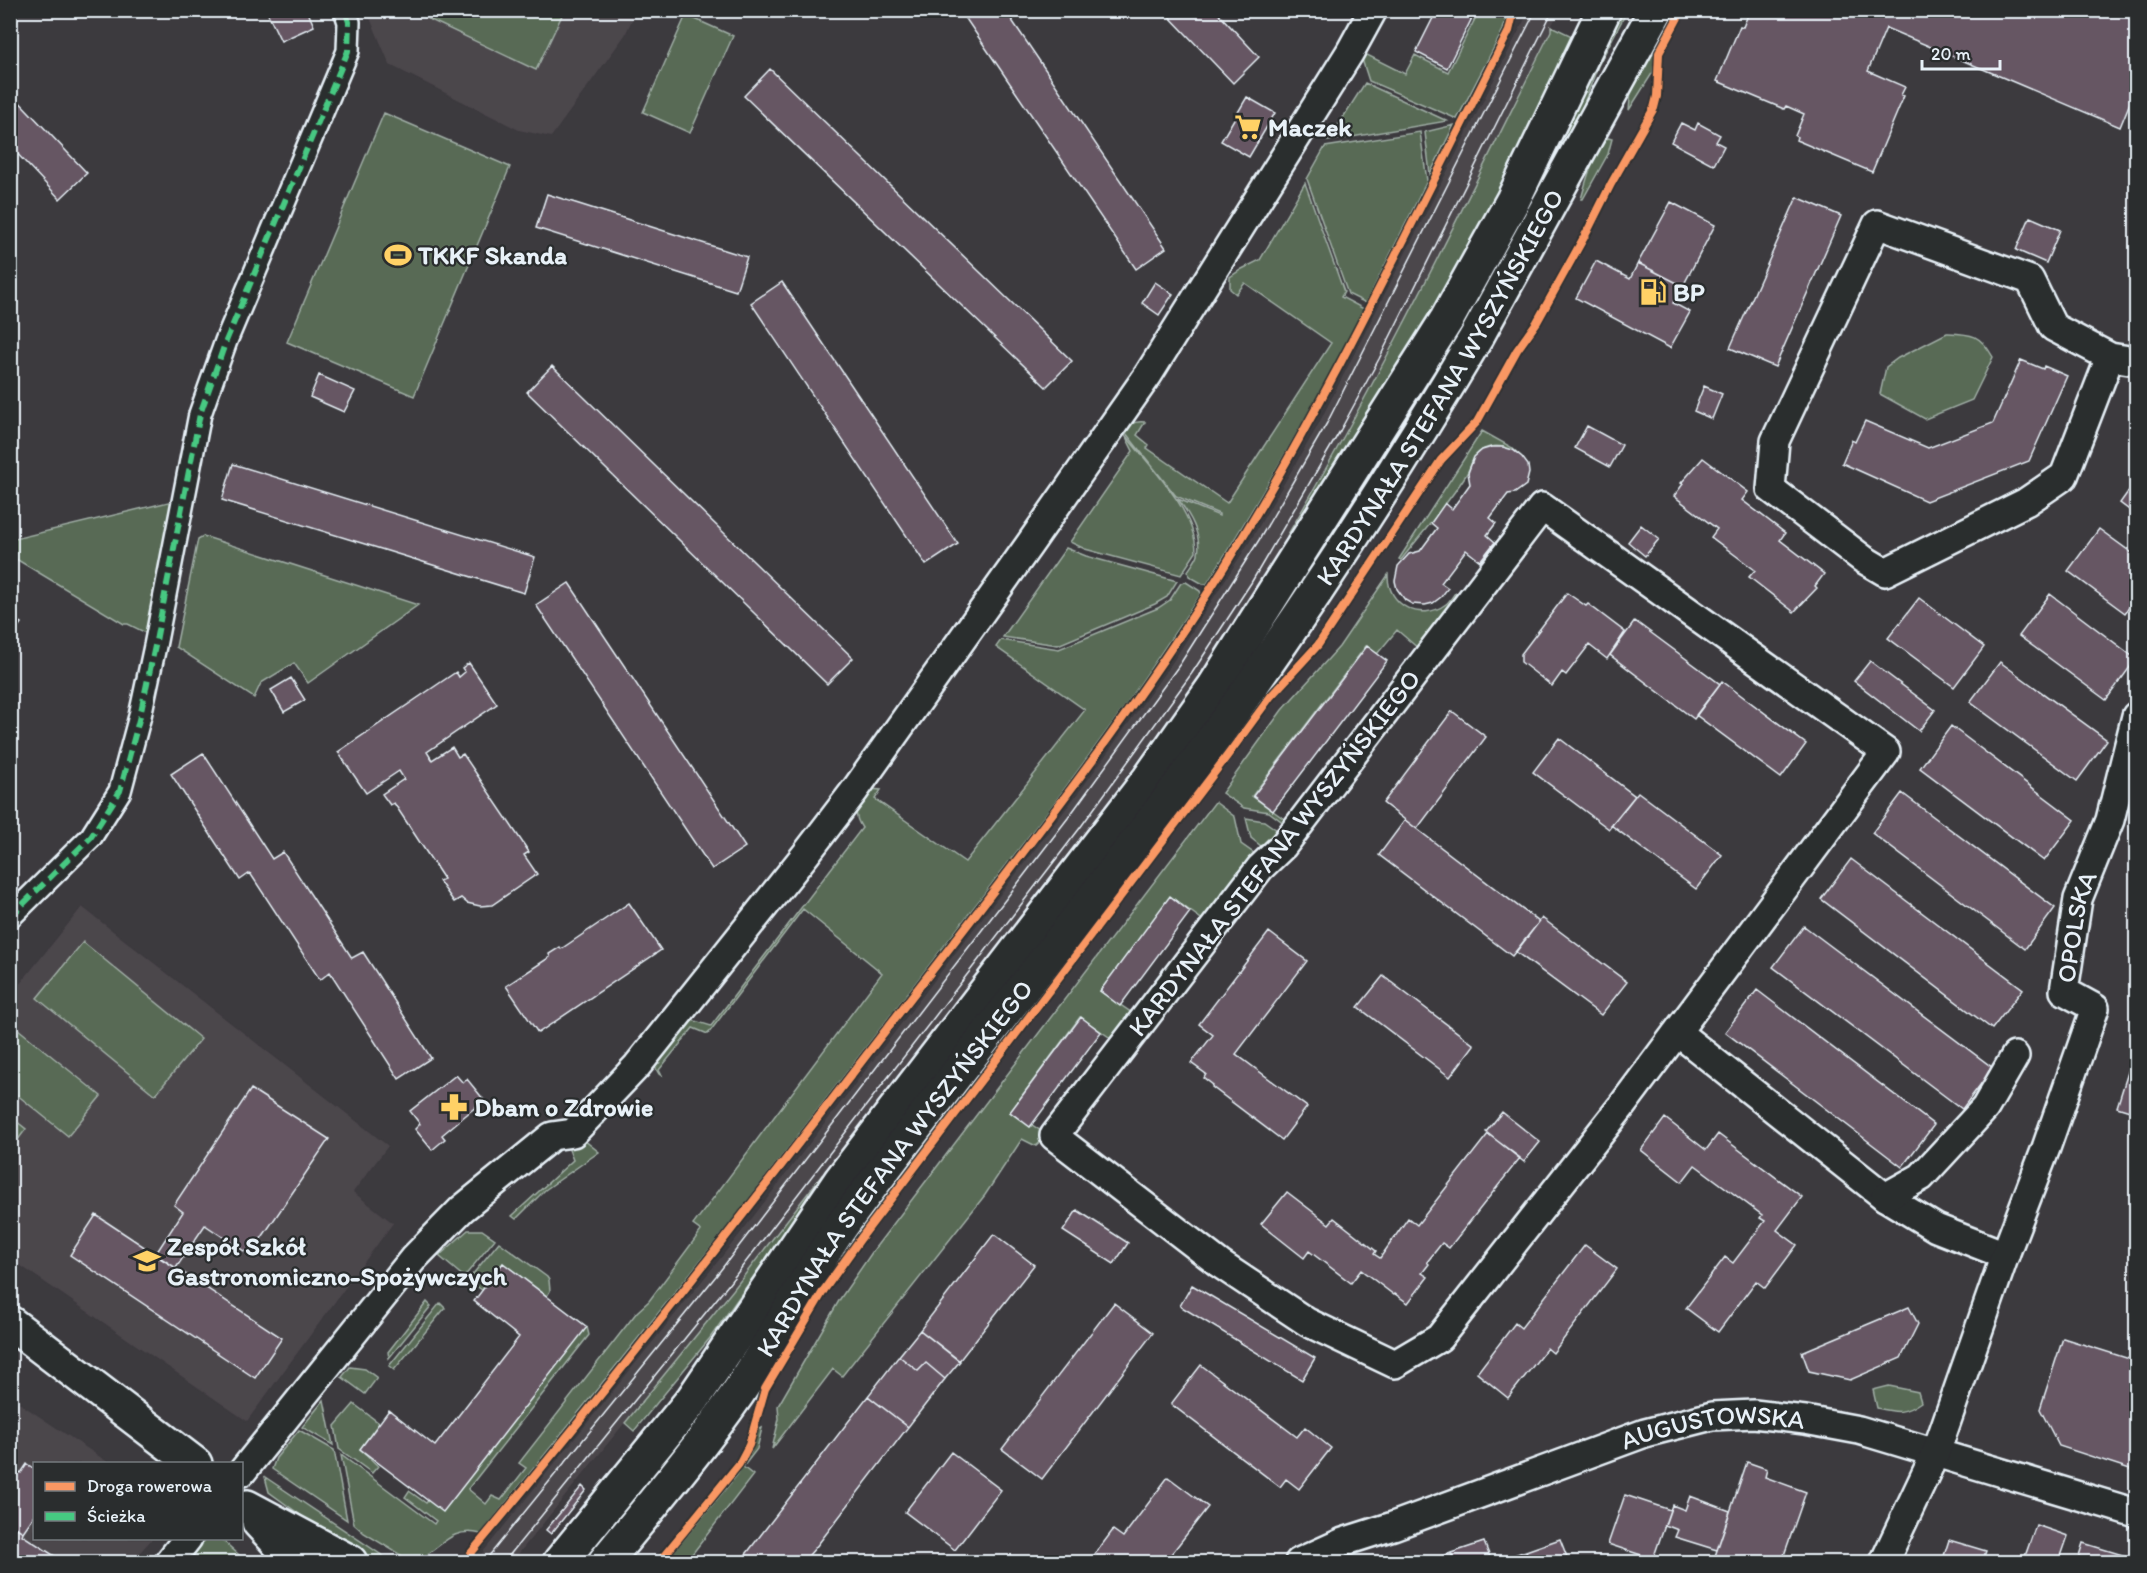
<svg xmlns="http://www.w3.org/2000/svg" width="2147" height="1573" font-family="Itim,sans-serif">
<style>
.built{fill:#4c464c}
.green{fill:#586b55;stroke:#a0aea6;stroke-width:1.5}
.building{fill:#665763;stroke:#e8f1f8;stroke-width:1.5}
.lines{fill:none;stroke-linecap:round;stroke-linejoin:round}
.pedestrian-casing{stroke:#e8f1f8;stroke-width:26}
.minor-casing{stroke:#e8f1f8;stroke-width:32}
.tertiary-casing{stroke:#e8f1f8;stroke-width:38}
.secondary-casing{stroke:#e8f1f8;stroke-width:38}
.pedestrian{stroke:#2a2d2e;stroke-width:21}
.minor{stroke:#2a2d2e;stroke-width:27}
.tertiary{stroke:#2a2d2e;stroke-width:33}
.secondary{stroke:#2a2d2e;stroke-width:33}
.tram{stroke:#e8f1f8;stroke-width:1.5}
.quiet{stroke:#46c982;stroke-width:6;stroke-dasharray:12 6;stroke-linecap:butt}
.cycleway-casing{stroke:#2a2d2e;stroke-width:11}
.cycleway{stroke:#f99763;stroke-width:8}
.labels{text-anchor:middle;stroke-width:4.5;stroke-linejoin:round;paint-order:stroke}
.poi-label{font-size:26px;font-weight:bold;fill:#e8f1f8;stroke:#2a2d2e;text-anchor:start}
.street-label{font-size:26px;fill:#e8f1f8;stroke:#2a2d2e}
</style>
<rect width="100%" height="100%" fill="#3c3a3e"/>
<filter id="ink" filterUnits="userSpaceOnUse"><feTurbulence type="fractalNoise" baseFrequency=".0167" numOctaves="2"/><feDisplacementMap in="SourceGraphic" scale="12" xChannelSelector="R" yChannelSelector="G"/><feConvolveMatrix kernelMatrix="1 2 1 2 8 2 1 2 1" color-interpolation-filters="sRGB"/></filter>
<g filter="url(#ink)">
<!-- built -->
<path class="built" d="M367 11H636L625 35 551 137 519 130 390 65Z
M1529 11H1559L1550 29 1551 30 1399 334 1345 436 1256 588 1198 677 1109 801 763 1252 515 1558 516 1559 513 1562H475L740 1234 1085 784 1174 660 1252 538 1316 429Z
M82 907 388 1146 353 1192 393 1223 247 1421 11 1259V995Z
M10 1397 109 1463 34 1464V1538L152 1539 131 1562H11Z"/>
<!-- green -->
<path class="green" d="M412 11H564L536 70Z
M1385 11H1388L1365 54 1405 74 1415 55 1448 72 1479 11H1508L1503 30 1457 119 1369 81 1360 53Z
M1622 11H1627L1598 66 1573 132 1448 358 1359 497 1355 494C1403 420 1450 346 1494 269 1541 185 1579 96 1622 11Z
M686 15 733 36 690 133 643 112Z
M1551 26 1574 37 1486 218 1439 302 1291 539 1287 536C1384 372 1466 201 1551 31Z
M1650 50 1655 52 1653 72 1629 110 1631 88Z
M1365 83 1447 121 1328 141Z
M384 113 510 167 414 396 287 342Z
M1454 125 1430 174 1425 132Z
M1420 132 1427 181 1366 303 1348 294 1307 179 1325 147Z
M1608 138 1612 139 1608 154 1583 199H1581C1586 182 1594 149 1608 138Z
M1305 183 1344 292 1341 297 1364 309C1316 403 1263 494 1207 584H1203L1189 576 1188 571C1191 566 1197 559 1198 554 1202 534 1189 514 1178 499L1219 516V514L1176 496 1125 432C1128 423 1136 421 1145 422L1137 435 1149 445 1147 448 1227 503 1331 343 1245 283 1236 294 1230 289V277L1242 269 1260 260Z
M1947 333C1972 334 1980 334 1993 357L1972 400 1925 419 1880 394 1886 367 1898 358Z
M1482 431 1511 447 1522 457C1511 449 1498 442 1484 449 1472 455 1472 465 1466 475 1447 505 1423 532 1401 560L1399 559Z
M1125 435C1150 466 1196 511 1196 552L1181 575 1085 549 1070 542 1133 451Z
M177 500 148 634 128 624H124L11 556 10 540Z
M203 536 418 605 308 683 294 663 261 683 254 698 176 647 198 539Z
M1066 548 1086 556 1177 581 1167 597 1155 604 1058 645 1003 637Z
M1388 575C1387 605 1421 623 1446 604 1449 602 1452 597 1455 593L1460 597 1419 649 1397 630 1377 654 1366 646 1252 796 1287 821 1284 823 1269 812 1244 808 1222 793 1282 710 1339 647Z
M1186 582 1200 591 1201 594 1126 705 1052 806 729 1225 481 1534C447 1525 439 1554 412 1562L364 1533 354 1524 341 1455 434 1524 436 1521 405 1497 409 1491 426 1503 587 1327 589 1335 468 1489 486 1504 492 1496 501 1500 526 1468 519 1463 637 1312 649 1301 701 1231 693 1225 882 973 803 909 708 1034 693 1028 659 1070 662 1076 659 1074 655 1067 692 1020 711 1026 862 828C850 810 859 804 870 789L881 790 875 799 965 862 1085 710 996 647 1001 640 1059 649 1158 608 1170 600 1181 583Z
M1215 802 1235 817 1241 844 1255 854 1204 921 1171 897 1100 991 1135 1015 1115 1041 1080 1017 1010 1112 1030 1127 1032 1125 1041 1131 1043 1140 1036 1146 1022 1139 985 1195 842 1376 833 1369 772 1449 779 1419 778 1406 840 1299 875 1248Z
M1246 818 1264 821 1277 830 1261 846 1251 838Z
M83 942 201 1039 155 1095 37 998Z
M18 1029 101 1096 68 1136 11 1090V1037Z
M11 1117 26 1129 11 1149Z
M601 1121 604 1123 584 1140 599 1152 545 1190 516 1219 512 1216 573 1160 568 1147Z
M822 1175 824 1177 710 1338 634 1431 625 1423 733 1290Z
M468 1230H482L495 1239 464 1277 439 1256Z
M499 1242 547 1277 549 1280 550 1291 547 1296 503 1263 482 1290 468 1280Z
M427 1302 431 1306 389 1358 388 1352Z
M440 1303 445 1308 394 1370 389 1366Z
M350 1367 365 1369 377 1378 365 1394 342 1377Z
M1889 1386 1918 1392 1921 1402C1904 1414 1898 1413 1877 1408L1873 1390Z
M324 1400 333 1445 302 1427Z
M354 1404 379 1423 360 1449 378 1466 372 1473 339 1449 335 1426Z
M698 1415 702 1417 590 1562H575Z
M762 1428 757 1449 743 1467 753 1475 686 1562H665L737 1475 751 1452 758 1430Z
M299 1430 334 1450 347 1520 272 1469 276 1458Z
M265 1477 392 1562H365L269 1492Z
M204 1538 221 1539 247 1562H184Z"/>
<!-- building -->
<path class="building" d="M266 10H307L314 26 281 41Z
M960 10H1005L1166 248 1136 269Z
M1163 10H1215L1259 57 1233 83Z
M1437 10H1476L1447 68 1416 52Z
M1750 10H1848L1859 15 1861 10H2136V88L2120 127 1886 28 1868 71 1905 87 1901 95 1904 96 1872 172 1796 140 1797 137 1795 136 1804 114 1786 106 1784 109 1717 81 1740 26 1743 27Z
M770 69 1072 361 1046 387 744 96Z
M10 92 87 173 60 199 10 146Z
M1247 97 1275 113 1249 157 1221 141Z
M1681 123 1695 130 1698 123 1720 135 1716 142 1724 146 1714 165 1671 142Z
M547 194 747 257 736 291 536 228Z
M1797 197 1841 216 1775 367 1730 348Z
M1671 202 1715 225 1683 286 1638 263Z
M2030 217 2060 230 2046 263 2016 250Z
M1596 261 1630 279 1638 263 1683 286 1673 303 1690 312 1670 348 1576 298Z
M782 282 958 544 926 565 751 303Z
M1155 282 1173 294 1159 315 1142 303Z
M2021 360 2043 369 2044 366 2067 376 2029 461 1926 501 1842 463 1852 440 1855 442 1865 421 1928 448 1993 423Z
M552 366 853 658 827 684 527 392Z
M319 375 355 391 344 412 310 397Z
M1704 386 1722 394 1712 419 1694 411Z
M1587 426 1622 445 1610 467 1575 448Z
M1492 447H1503L1513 450 1522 457 1528 465 1529 473 1526 485 1515 493 1508 494 1490 518 1496 523 1487 535 1495 542 1480 561 1466 550 1441 583 1448 588 1441 597 1433 603 1425 605 1412 604 1405 600 1397 589 1395 581 1398 566 1409 554 1420 551 1437 528 1431 523 1445 503 1452 509 1470 484 1468 473 1474 457 1482 450Z
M1703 458 1748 492 1742 500 1785 533 1780 540 1824 574 1815 586 1817 588 1794 612 1749 577 1755 570 1711 537 1717 529 1674 496 1683 484 1681 483Z
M233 464 535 557 524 593 222 500Z
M2135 482 2136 484V515L2120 503Z
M1641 525 1659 539 1645 556 1628 542Z
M2099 529 2136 556V598L2125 613 2068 571Z
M569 583 745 847 712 869 536 605Z
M1567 593 1586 606 1588 604 1625 632 1607 659 1589 645 1566 675 1562 672 1552 686 1521 662V654Z
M2050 594 2136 659 2106 700 2019 636Z
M1919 598 1984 647 1954 687 1888 638Z
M10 617 21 623 10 639Z
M1635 621 1720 684 1694 719 1610 655Z
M1367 646 1387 661 1273 811 1253 796Z
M1870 661 1935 710 1919 731 1854 681Z
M2000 662 2107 740 2077 781 1970 702Z
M469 663 497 704 427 752 432 760 452 747 458 757 463 754 529 852 524 855 537 874 492 905 480 906 467 903 461 898 454 902 439 881 444 879 394 803 390 805 382 794 404 779 399 771 366 793 338 752 456 672 459 677 465 672 462 668Z
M291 678 305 700 284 712 271 690Z
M1722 681 1806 744 1781 778 1696 715Z
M1452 711 1486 737 1417 829 1383 803Z
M1951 726 2075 820 2044 861 1920 768Z
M1559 738 1635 796 1609 829 1533 772Z
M203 753 272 859 283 852 352 958 363 952 431 1058 399 1079 330 972 320 980 250 873 240 880 171 774Z
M1638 792 1722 855 1696 889 1611 825Z
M1902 793 2055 908 2025 949 1872 833Z
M1405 820 1539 922 1512 956 1379 855Z
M1851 859 2023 989 1992 1029 1821 899Z
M1170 896 1190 912 1120 1006 1100 991Z
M629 903 661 950 538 1033 506 986 550 957 549 954 560 947 561 949Z
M1542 918 1627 982 1601 1015 1516 952Z
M1804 926 1993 1068 1962 1109 1773 967Z
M1269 932 1307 961 1236 1054 1307 1107 1282 1140 1212 1087 1213 1085 1204 1078 1206 1074 1191 1063 1213 1035 1199 1024Z
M1383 976 1474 1045 1450 1077 1358 1007Z
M1757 990 1934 1125 1902 1167 1725 1032Z
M1081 1017 1101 1032 1030 1127 1010 1112Z
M2135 1050 2136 1051V1113L2117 1107Z
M456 1075 463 1083 467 1079 484 1100 442 1135 445 1139 432 1150 415 1129 420 1124 410 1111Z
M251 1089 329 1139 250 1255 205 1225 176 1268 155 1255 183 1212 174 1205Z
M1502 1112 1540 1142 1524 1162 1486 1132Z
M1665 1118 1706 1150 1718 1134 1802 1197 1777 1230 1797 1245 1765 1288 1756 1281 1718 1332 1686 1308 1725 1257 1733 1263 1765 1221 1760 1218 1762 1215 1695 1165 1682 1182 1641 1150Z
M1488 1134 1520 1158 1449 1248 1442 1243 1427 1262 1429 1264 1422 1273 1428 1277 1408 1303 1395 1294 1394 1295 1361 1270 1351 1283 1309 1251 1304 1258 1261 1224 1287 1192 1329 1224 1334 1218 1376 1251 1374 1254 1380 1258 1408 1218 1417 1225Z
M1077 1210 1128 1243 1114 1264 1063 1231Z
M96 1215 282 1338 255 1378 70 1255Z
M994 1234 1034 1265 959 1361 920 1330Z
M1585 1245 1617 1269 1553 1353 1547 1348 1508 1398 1477 1373 1515 1323 1521 1328Z
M503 1263 587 1327 443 1512 360 1449 389 1410 435 1446 519 1337 474 1301Z
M1192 1285 1315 1358 1302 1380 1180 1306Z
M1114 1303 1153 1333 1042 1479 1002 1449Z
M1909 1307 1918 1324 1901 1358 1850 1380 1809 1371 1802 1352Z
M920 1330 960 1361 945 1379 926 1363 918 1371 899 1356Z
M2063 1338 2136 1361V1471L2059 1446 2040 1409Z
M899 1356 918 1371 926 1363 945 1379 908 1427 868 1396Z
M1201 1365 1297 1437 1305 1427 1331 1448 1299 1489 1286 1479 1280 1487 1171 1404Z
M868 1396 908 1427 816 1547 803 1562H740Z
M951 1452 1001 1490 955 1550 905 1512Z
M1747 1462 1767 1469 1765 1477 1806 1492 1783 1558 1780 1556 1777 1562H1713Z
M27 1464 34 1469V1516L23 1532 10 1524V1466L21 1473Z
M1168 1477 1208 1507 1165 1562H1089L1113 1530 1123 1537Z
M582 1486 586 1490 551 1534 546 1530Z
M1625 1495 1670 1510 1653 1559 1608 1544Z
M1690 1496 1730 1511 1717 1550 1675 1537 1678 1530 1665 1525 1672 1505 1685 1510Z
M10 1524 23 1532 22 1535 64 1562H10Z
M2036 1525 2068 1536 2059 1562H2023Z
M1560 1539 1569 1562H1530L1526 1551Z
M1949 1540 1986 1551 1982 1562H1954L1943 1559Z
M1484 1542 1492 1562H1455L1451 1553Z
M2083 1543 2136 1559V1562H2077Z
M1526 1551 1530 1562H1493Z
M1451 1553 1455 1562H1426L1429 1561Z
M1984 1557 2001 1562H1982Z"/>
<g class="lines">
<defs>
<path id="pedestrian" d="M10 917 91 837 120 791 140 716 155 646 200 414 226 341 348 51 349 22 345 10"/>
<g id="minor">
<path d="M2110 357 2064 476 2026 502 1885 572 1863 559 1771 489 1775 441 1877 224 2030 280 2053 327 2110 357 2136 361"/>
<path d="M1677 1032 1886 752 1542 507 1283 846 1260 868 1054 1136 1220 1264 1307 1322 1395 1364 1439 1338 1621 1107 1677 1032 1885 1197 1936 1228 2005 1255"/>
<path d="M1885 1197 1921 1177 1985 1108 2015 1056"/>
<path d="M242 1472 413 1259 462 1209 552 1136 573 1133 637 1066 806 854 855 790 1029 545 1148 375 1350 52 1373 10"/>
<path d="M169 1562 188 1538"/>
<path id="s1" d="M1299 1562 1343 1542 1393 1526 1645 1433 1712 1416 1754 1414 1805 1420 1859 1430 2136 1513"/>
<path id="s2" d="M1884 1562 1936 1452 2005 1255 2046 1148 2095 1008 2064 991 2078 899 2110 820 2136 716"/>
</g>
<path id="tertiary" d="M10 1323 195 1464
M247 1507 350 1562
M259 1522 296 1562"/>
<g id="secondary">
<path d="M560 1562 693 1399 841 1180 1149 779 1214 687 1447 319 1513 200 1604 10"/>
<path id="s3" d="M605 1562C650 1507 697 1452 738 1393 775 1338 804 1279 842 1225 958 1067 1083 916 1199 758 1299 622 1391 481 1477 336L1656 10"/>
</g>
</defs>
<!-- pedestrian casing -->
<use href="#pedestrian" class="pedestrian-casing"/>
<!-- minor casing -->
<use href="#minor" class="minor-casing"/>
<!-- tertiary casing -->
<use href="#tertiary" class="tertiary-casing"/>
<!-- secondary casing -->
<use href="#secondary" class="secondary-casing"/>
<!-- pedestrian -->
<use href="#pedestrian" class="pedestrian"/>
<!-- minor -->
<use href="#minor" class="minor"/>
<!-- tertiary -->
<use href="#tertiary" class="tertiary"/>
<!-- secondary -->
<use href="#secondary" class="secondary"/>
<!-- tram -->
<path class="tram" d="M484 1562 716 1276 1068 818 1180 664 1259 540 1327 423 1536 10
M504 1562 728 1285 1080 828 1192 673 1251 583 1340 431 1379 359 1553 10"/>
<!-- quiet -->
<path class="quiet" d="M10 917 91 837 120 791 140 716 155 646 200 414 226 341 348 51 349 22 345 10"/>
<defs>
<path id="cycleway" d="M471 1553C616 1380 754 1201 892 1022 1008 872 1126 725 1226 564 1332 393 1417 211 1509 31L1514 10
M659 1562 739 1464 749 1445 765 1389 824 1290 861 1238 1227 756 1271 696 1318 645 1441 460 1477 422 1517 350 1537 322 1588 230 1611 184 1654 108 1657 96 1659 53 1682 10"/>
</defs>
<!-- cycleway casing -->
<use href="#cycleway" class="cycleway-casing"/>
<!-- cycleway -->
<use href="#cycleway" class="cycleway"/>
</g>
</g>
<!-- icons -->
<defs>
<symbol id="supermarket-bare" viewBox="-9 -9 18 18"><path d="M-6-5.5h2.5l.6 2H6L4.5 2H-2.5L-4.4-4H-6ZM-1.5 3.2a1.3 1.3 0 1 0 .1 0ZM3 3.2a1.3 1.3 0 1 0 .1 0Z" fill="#ffd166" stroke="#2a2d2e" stroke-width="2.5" paint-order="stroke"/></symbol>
<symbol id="stadium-bare" viewBox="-9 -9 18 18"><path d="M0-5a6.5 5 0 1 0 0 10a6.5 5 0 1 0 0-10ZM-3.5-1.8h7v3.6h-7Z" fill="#ffd166" stroke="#2a2d2e" stroke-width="2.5" paint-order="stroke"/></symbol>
<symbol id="fuel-bare" viewBox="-9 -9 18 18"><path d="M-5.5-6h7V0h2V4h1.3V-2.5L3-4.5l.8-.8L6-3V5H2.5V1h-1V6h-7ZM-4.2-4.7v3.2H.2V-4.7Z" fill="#ffd166" stroke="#2a2d2e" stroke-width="2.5" paint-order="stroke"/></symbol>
<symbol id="pharmacy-bare" viewBox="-9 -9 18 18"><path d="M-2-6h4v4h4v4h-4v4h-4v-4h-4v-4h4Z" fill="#ffd166" stroke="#2a2d2e" stroke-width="2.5" paint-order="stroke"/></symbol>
<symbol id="school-bare" viewBox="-9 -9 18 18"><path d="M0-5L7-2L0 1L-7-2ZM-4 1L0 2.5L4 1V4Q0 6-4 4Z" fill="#ffd166" stroke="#2a2d2e" stroke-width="2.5" paint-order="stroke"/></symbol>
</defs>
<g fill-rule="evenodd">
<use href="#supermarket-bare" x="1229" y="108" width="38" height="38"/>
<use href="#stadium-bare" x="379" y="236" width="38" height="38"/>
<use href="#fuel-bare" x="1634" y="273" width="38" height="38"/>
<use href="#pharmacy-bare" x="435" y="1088" width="38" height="38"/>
<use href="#school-bare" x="128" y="1242" width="38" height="38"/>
</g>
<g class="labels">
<!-- poi labels -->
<g class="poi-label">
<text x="1268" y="136">Maczek</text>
<text x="418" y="264">TKKF Skanda</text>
<text x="1673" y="301">BP</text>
<text x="474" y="1116">Dbam o Zdrowie</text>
<text x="167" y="1255">Zespół Szkół<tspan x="167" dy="30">Gastronomiczno-Spożywczych</tspan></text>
</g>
<!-- street labels -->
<g class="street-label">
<text dy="9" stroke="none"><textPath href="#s3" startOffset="1443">KARDYNAŁA STEFANA WYSZYŃSKIEGO</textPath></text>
<text transform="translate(1274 853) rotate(-52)" y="9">KARDYNAŁA STEFANA WYSZYŃSKIEGO</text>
<text dy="9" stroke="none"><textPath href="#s2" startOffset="694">OPOLSKA</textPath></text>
<text dy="9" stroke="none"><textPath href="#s3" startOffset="489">KARDYNAŁA STEFANA WYSZYŃSKIEGO</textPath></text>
<text dy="9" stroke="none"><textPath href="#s1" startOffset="438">AUGUSTOWSKA</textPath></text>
</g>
</g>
<!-- margin -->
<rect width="2147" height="1573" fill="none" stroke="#2a2d2e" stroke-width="36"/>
<rect x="18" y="18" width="2111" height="1537" fill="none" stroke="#e8f1f8" stroke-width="2" filter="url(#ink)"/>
<!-- legend -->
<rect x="33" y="1462" width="210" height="78" fill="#2a2d2e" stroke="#767b7f" stroke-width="1.5"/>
<rect x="45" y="1482" width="30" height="9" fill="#f99763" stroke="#767b7f" stroke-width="1.5"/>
<text x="87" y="1492" font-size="18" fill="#e8f1f8">Droga rowerowa</text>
<rect x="45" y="1512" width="30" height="9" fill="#46c982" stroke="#767b7f" stroke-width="1.5"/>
<text x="87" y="1522" font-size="18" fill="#e8f1f8">Ścieżka</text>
<!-- scale -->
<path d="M1922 60v9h78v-9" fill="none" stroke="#e8f1f8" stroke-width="3"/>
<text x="1931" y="60" font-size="18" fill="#e8f1f8" stroke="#2a2d2e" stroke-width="4.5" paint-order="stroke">20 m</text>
</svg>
